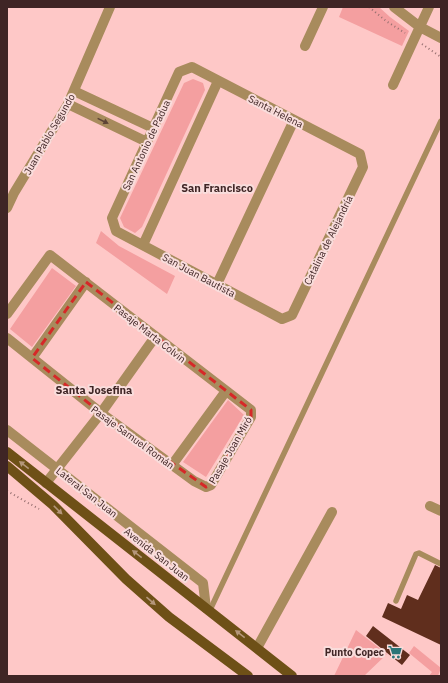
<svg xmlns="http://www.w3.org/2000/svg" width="448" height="683" font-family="'IBM Plex Sans',sans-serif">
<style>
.green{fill:#f49fa0}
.building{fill:#602e1d}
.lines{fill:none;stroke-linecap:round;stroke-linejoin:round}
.path{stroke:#977070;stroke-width:2;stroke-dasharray:1 3;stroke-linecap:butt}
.lane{stroke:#a88b5d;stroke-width:5.5}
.street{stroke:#a88b5d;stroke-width:10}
.primary{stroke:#6e5017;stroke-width:10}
.oneway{fill:#5e4436}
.oneway2{fill:#b4967a}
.marked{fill:none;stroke:#d62828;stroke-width:3;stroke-dasharray:8 5;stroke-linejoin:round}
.labels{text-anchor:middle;stroke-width:4;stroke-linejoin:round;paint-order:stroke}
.street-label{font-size:10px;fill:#3f2525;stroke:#f9dddc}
.poi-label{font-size:10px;font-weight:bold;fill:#3f2525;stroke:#f9dddc;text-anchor:end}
.neighbourhood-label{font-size:11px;font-weight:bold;fill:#3f2525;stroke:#f9dddc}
</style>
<rect width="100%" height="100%" fill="#fec8c7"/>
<!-- green -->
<path class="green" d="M343 7H379L390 17 409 31 402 46 339 17Z
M193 79 203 83 205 90 142 227 135 233 124 227 120 218 184 83Z
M101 231 119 246 175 276 167 294 96 243Z
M52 268 76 286 32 347 10 329Z
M228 400 244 415 206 477 183 462Z
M356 630 387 654 364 676H334Z
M414 646 441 668 438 676H429L432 672 409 653Z"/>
<!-- building -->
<path class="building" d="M435 565 441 568V645L382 617 388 603 401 609 407 595 418 600Z
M373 626 410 655 402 665 366 636Z"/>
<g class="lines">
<!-- path -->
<path class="path" d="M369 7 386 21 405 33
M422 44 441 57
M7 491 39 509"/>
<!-- lane -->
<path class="lane" d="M396 601 416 554 419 553 441 564
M210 610 441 121"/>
<!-- street -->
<path class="street" d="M394 7 420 27 441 38
M305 46 323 7
M192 67 360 154 363 167 292 315 282 319 116 231 112 218 179 72Z
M393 85 429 7
M74 91 153 128
M68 104 147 142
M7 208 14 193 68 104 110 7
M143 245 218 81
M217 284 294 120
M7 314 50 255 251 410V417L211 485 206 487 194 481 101 413 7 338
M32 358 86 282
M7 430 203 583 206 608
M172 465 226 391
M46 483 101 413 155 337
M430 506 441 511
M257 648 332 512"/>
<!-- primary -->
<path class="primary" d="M7 452 292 676
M7 466 53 505 126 579 169 617 248 676"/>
</g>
<!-- one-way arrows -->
<defs><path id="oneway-solid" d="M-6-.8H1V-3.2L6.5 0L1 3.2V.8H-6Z"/></defs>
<use class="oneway" href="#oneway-solid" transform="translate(103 121) rotate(26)"/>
<g class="oneway2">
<use href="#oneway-solid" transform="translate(24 465) rotate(-142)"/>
<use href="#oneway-solid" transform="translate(58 510) rotate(45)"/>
<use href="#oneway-solid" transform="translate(137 554) rotate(-142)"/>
<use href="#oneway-solid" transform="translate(151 601) rotate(41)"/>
<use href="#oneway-solid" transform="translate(240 634) rotate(-142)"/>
</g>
<!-- marked area -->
<path class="marked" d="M86 282 251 410V417L211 485 206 487 101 413 32 358Z"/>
<!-- icons -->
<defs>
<symbol id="supermarket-bare" viewBox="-9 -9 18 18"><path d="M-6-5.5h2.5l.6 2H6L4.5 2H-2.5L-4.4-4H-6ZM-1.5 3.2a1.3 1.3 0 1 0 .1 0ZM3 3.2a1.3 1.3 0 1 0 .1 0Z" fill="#2b7578" stroke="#f9dddc" stroke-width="2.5" paint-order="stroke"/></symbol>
</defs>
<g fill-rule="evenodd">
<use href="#supermarket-bare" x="385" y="642" width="20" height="20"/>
</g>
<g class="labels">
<!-- street labels -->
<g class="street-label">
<text transform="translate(276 111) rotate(27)" y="4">Santa Helena</text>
<text transform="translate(49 134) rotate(-60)" y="4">Juan Pablo Segundo</text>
<text transform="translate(146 145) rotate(-65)" y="4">San Antonio de Padua</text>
<text transform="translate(328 240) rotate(-64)" y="4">Catalina de Alejandría</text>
<text transform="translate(199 275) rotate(28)" y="4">San Juan Bautista</text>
<text transform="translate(150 333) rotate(38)" y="4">Pasaje Marta Colvin</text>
<text transform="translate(133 437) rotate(36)" y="4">Pasaje Samuel Román</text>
<text transform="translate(230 450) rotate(-60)" y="4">Pasaje Joan Miró</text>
<text transform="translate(87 492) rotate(38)" y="4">Lateral San Juan</text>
<text transform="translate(157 554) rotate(38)" y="4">Avenida San Juan</text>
</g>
<!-- poi labels -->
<g class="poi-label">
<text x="384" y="656">Punto Copec</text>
</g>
<!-- neighbourhood labels -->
<g class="neighbourhood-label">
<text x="217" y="192">San Francisco</text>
<text x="94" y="394">Santa Josefina</text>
</g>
</g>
<!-- border -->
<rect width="448" height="683" fill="none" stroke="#3f2525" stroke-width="16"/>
</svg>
